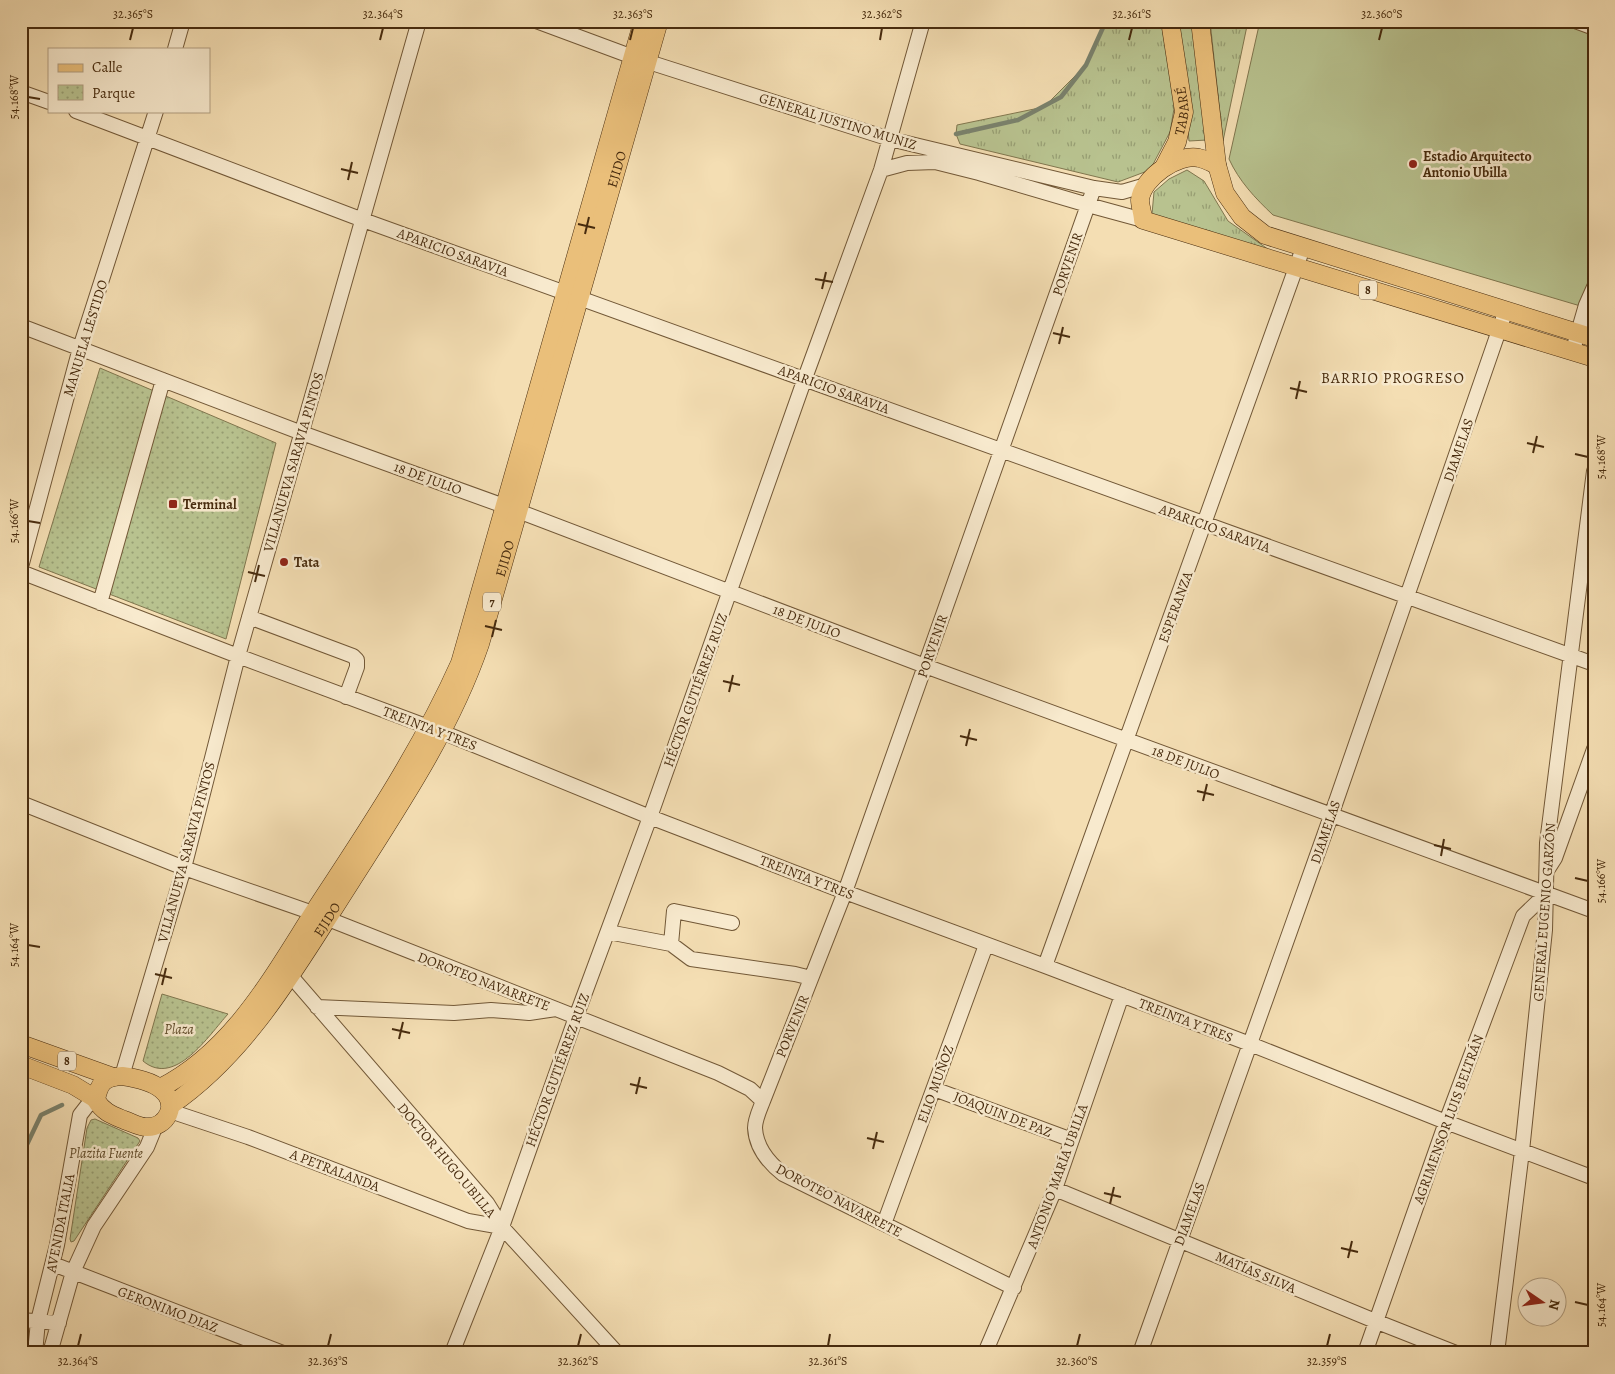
<svg xmlns="http://www.w3.org/2000/svg" width="1615" height="1374" font-family="Alegreya,serif">
<style>
.grass{fill:url(#grass-tufts);stroke:#80764e}
.park{fill:url(#park-dots);stroke:#80764e}
.garden{fill:#b8c28f;stroke:#80764e}
.lines{fill:none;stroke-linecap:round;stroke-linejoin:round}
.stream{stroke:#7a826d;stroke-width:4.5}
.minor-casing{stroke:#725837;stroke-width:16}
.major-casing{stroke:#472b0e;stroke-width:19}
.minor{stroke:#f8eace;stroke-width:14}
.major{stroke:#eabf7a;stroke-width:18}
.ticks{fill:none;stroke:#472b0e;stroke-width:2}
.poi-dot{fill:#8f2418;stroke:#f8eace;stroke-width:2}
.labels{text-anchor:middle;stroke-width:5;stroke-linejoin:round;paint-order:stroke}
.shield{fill:#f8eace;stroke:#7c6448;stroke-width:1}
.shield-label{font-size:12px;font-weight:bold;fill:#472b0e}
.street-label{font-size:14px;fill:#472b0e;stroke:#f8eace}
.poi-label{font-size:14px;font-weight:bold;fill:#472b0e;stroke:#f8eace;text-anchor:start}
.park-label{font-size:14px;font-style:italic;fill:#5e4928;stroke:#f8eace}
.neighbourhood-label{font-size:15px;letter-spacing:1px;fill:#472b0e;stroke:#f8eace}
.neatline{fill:none;stroke:#472b0e;stroke-width:2}
.ticks-label{font-size:12px;text-anchor:middle;fill:#472b0e}
</style>
<defs>
<pattern id="grass-tufts" width="24" height="20" patternUnits="userSpaceOnUse" patternTransform="scale(1.25)"><rect width="24" height="20" fill="#b8c28f"/><path d="M3 7l-1-3M5 7V3M7 7l1-3M15 17l-1-3M17 17v-4M19 17l1-3" fill="none" stroke="#979e73"/></pattern>
<pattern id="park-dots" width="8" height="8" patternUnits="userSpaceOnUse" patternTransform="scale(1.25)"><rect width="8" height="8" fill="#b8c28f"/><path d="M2 2h.1M6 6h.1" fill="none" stroke="#979e73" stroke-width="1.8" stroke-linecap="round"/></pattern>
</defs>
<rect width="100%" height="100%" fill="#f4deb3"/>
<filter id="stains"><feTurbulence type="fractalNoise" baseFrequency=".004" numOctaves="4"/><feColorMatrix values="0 0 0 0 .2 0 0 0 0 .09 0 0 0 0 .02 0 0 0 .5 -.17"/></filter>
<radialGradient id="worn" r=".72"><stop offset=".6" stop-color="#630" stop-opacity="0"/><stop offset="1" stop-color="#630" stop-opacity=".3"/></radialGradient>
<!-- grass -->
<path class="grass" d="M1106 21H1161L1175 103 1170 132 1150 170 1118 182 960 144 956 134 957 125 1044 107 1086 65Z
M1177 21H1192L1207 140 1189 141Z
M1210 21H1248L1223 141Z
M1187 170 1204 181 1228 221 1272 252 1152 214 1154 192 1169 179Z"/>
<!-- park -->
<path class="park" d="M100 368 276 443 226 639 39 567Z
M162 994 228 1014C209 1035 175 1088 143 1061Z
M95 1119 138 1138 140 1141 74 1241 71 1242 70 1239 87 1128 91 1120Z"/>
<!-- garden -->
<path class="garden" d="M1260 21H1594V310L1273 215C1255 198 1239 181 1229 159Z"/>
<g class="lines">
<!-- stream -->
<path class="stream" d="M956 134 1018 120 1061 97 1086 65 1106 21
M21 1157 41 1115 62 1105"/>
<defs>
<path id="minor" d="M536 21 633 57 890 139 1094 188 1122 192 1146 185
M1575 21 1594 28
M175 49 183 21
M21 92 49 102
M76 111 363 220 1594 664
M881 170 907 163 935 162 979 173 1088 205 1143 220
M21 326 302 433 518 511 925 666 1594 911
M1575 343 1586 305 1594 287
M21 567 80 348 156 111
M21 572 238 656 442 732 650 817 845 892 1045 966 1250 1044 1446 1122 1594 1178
M100 603 163 380
M249 617 353 656 357 660V667L346 697
M21 803 184 868 313 913 718 1073 750 1089 763 1101C760 1109 755 1119 755 1128 756 1147 769 1163 783 1174L1014 1288
M1548 869 1555 858 1594 749
M608 932 671 944 691 959 795 974 811 978
M671 944 674 911 732 923
M1045 966 1303 248
M284 968 487 1203 502 1227 617 1353
M317 1007 454 1013 491 1010 529 1013 556 1009
M122 1076 184 868 238 656 419 21
M934 1089 1072 1140
M763 1101 845 892 1094 188
M170 1111 248 1137 468 1221 502 1227
M1055 1189 1375 1321 1456 1353
M884 1224 986 945
M53 1264 283 1353
M21 1320 59 1323
M35 1353 38 1321 57 1245 80 1115 87 1106 96 1100
M50 1353 73 1272 94 1226 147 1147 156 1125
M452 1353 502 1227 576 1017 650 817 805 378 881 170 923 21
M985 1353 1055 1189 1122 995
M1140 1353 1331 816 1506 310
M1365 1353 1446 1122 1523 916 1546 894
M1497 1353 1522 1151 1545 930 1547 843 1594 471"/>
<g id="major">
<path d="M1200 21 1217 165 1225 193 1242 217 1265 235 1594 338"/>
<path d="M1217 165C1212 163 1205 159 1199 158 1178 153 1142 178 1140 200 1140 206 1143 214 1143 220L1594 358"/>
<path id="s1" d="M1164 167 1177 142 1184 112 1170 21"/>
<path d="M21 1044 113 1077"/>
<path d="M21 1065 73 1085 96 1099"/>
<path d="M122 1076C135 1078 152 1081 162 1090 179 1104 167 1128 146 1127 139 1127 131 1122 124 1120 112 1115 103 1112 96 1100 99 1083 104 1077 122 1076Z"/>
<path d="M160 1088C237 1049 277 968 323 898 373 822 423 746 460 663L643 21"/>
<path id="s2" d="M171 1105C250 1051 299 962 350 883 399 806 450 731 480 644L659 21"/>
</g>
</defs>
<!-- minor casing -->
<use href="#minor" class="minor-casing"/>
<!-- major casing -->
<use href="#major" class="major-casing"/>
<!-- minor -->
<use href="#minor" class="minor"/>
<!-- major -->
<use href="#major" class="major"/>
</g>
<!-- ticks -->
<path class="ticks" d="M130 40 133 28M380 40 383 28M630 40 633 28M880 40 882 28M1129 40 1132 28M1379 40 1382 28M28 97 40 99M341 169 358 173M348 180 352 162M578 224 595 228M585 234 589 217M815 279 833 282M822 289 826 272M1053 333 1070 337M1059 344 1063 327M1290 388 1307 392M1296 399 1300 381M1527 443 1544 447M1533 453 1537 436M1575 454 1588 457M28 521 40 523M248 572 265 576M255 582 259 565M485 626 502 630M492 637 496 620M723 681 740 685M729 692 733 675M960 736 977 740M966 746 970 729M1197 791 1214 795M1203 801 1207 784M1434 845 1451 849M1441 856 1444 839M1575 878 1588 881M28 945 40 947M155 974 172 978M162 985 166 968M392 1029 410 1033M399 1039 403 1022M630 1084 647 1088M636 1094 640 1077M867 1138 884 1142M873 1149 877 1132M1104 1193 1121 1197M1110 1204 1114 1187M1341 1248 1358 1252M1348 1258 1352 1241M1575 1302 1588 1305M78 1346 81 1334M328 1346 331 1334M578 1346 581 1334M828 1346 830 1334M1077 1346 1080 1334M1327 1346 1330 1334"/>
<!-- markers -->
<g class="poi-dot">
<circle cx="1413" cy="164" r="5"/>
<rect x="168" y="499" width="10" height="10" rx="2.5"/>
<circle cx="284" cy="562" r="5"/>
</g>
<g class="labels">
<!-- shield labels -->
<g class="shield">
<rect x="1359" y="280.5" width="18" height="19" rx="4"/>
<rect x="483" y="592.5" width="18" height="19" rx="4"/>
<rect x="58" y="1051.5" width="18" height="19" rx="4"/>
</g>
<g class="shield-label">
<text x="1368" y="294">8</text>
<text x="492" y="606">7</text>
<text x="67" y="1065">8</text>
</g>
<!-- street labels -->
<g class="street-label">
<text dy="5" stroke="none"><textPath href="#s1" startOffset="60">TABARÉ</textPath></text>
<text transform="translate(838 121) rotate(17)" y="5">GENERAL JUSTINO MUNIZ</text>
<text dy="5" stroke="none"><textPath href="#s2" startOffset="1054">EJIDO</textPath></text>
<text transform="translate(453 252) rotate(20)" y="5">APARICIO SARAVIA</text>
<text transform="translate(1067 264) rotate(-71)" y="5">PORVENIR</text>
<text transform="translate(85 338) rotate(-73)" y="5">MANUELA LESTIDO</text>
<text transform="translate(834 389) rotate(20)" y="5">APARICIO SARAVIA</text>
<text transform="translate(1458 450) rotate(-71)" y="5">DIAMELAS</text>
<text transform="translate(293 462) rotate(-74)" y="5">VILLANUEVA SARAVIA PINTOS</text>
<text transform="translate(428 478) rotate(20)" y="5">18 DE JULIO</text>
<text transform="translate(1215 528) rotate(20)" y="5">APARICIO SARAVIA</text>
<text dy="5" stroke="none"><textPath href="#s2" startOffset="649">EJIDO</textPath></text>
<text transform="translate(1175 607) rotate(-70)" y="5">ESPERANZA</text>
<text transform="translate(807 621) rotate(21)" y="5">18 DE JULIO</text>
<text transform="translate(932 646) rotate(-71)" y="5">PORVENIR</text>
<text transform="translate(695 690) rotate(-70)" y="5">HÉCTOR GUTIÉRREZ RUIZ</text>
<text transform="translate(430 728) rotate(21)" y="5">TREINTA Y TRES</text>
<text transform="translate(1186 762) rotate(21)" y="5">18 DE JULIO</text>
<text transform="translate(1325 832) rotate(-71)" y="5">DIAMELAS</text>
<text transform="translate(186 852) rotate(-75)" y="5">VILLANUEVA SARAVIA PINTOS</text>
<text transform="translate(807 877) rotate(21)" y="5">TREINTA Y TRES</text>
<text transform="translate(1544 912) rotate(-86)" y="5">GENERAL EUGENIO GARZÓN</text>
<text dy="5" stroke="none"><textPath href="#s2" startOffset="244">EJIDO</textPath></text>
<text transform="translate(484 981) rotate(21)" y="5">DOROTEO NAVARRETE</text>
<text transform="translate(1186 1020) rotate(21)" y="5">TREINTA Y TRES</text>
<text transform="translate(792 1026) rotate(-68)" y="5">PORVENIR</text>
<text transform="translate(557 1070) rotate(-70)" y="5">HÉCTOR GUTIÉRREZ RUIZ</text>
<text transform="translate(935 1084) rotate(-70)" y="5">ELIO MUÑOZ</text>
<text transform="translate(1003 1114) rotate(21)" y="5">JOAQUIN DE PAZ</text>
<text transform="translate(1448 1119) rotate(-70)" y="5">AGRIMENSOR LUIS BELTRÁN</text>
<text transform="translate(447 1160) rotate(50)" y="5">DOCTOR HUGO UBILLA</text>
<text transform="translate(335 1170) rotate(21)" y="5">A PETRALANDA</text>
<text transform="translate(1057 1176) rotate(-70)" y="5">ANTONIO MARÍA UBILLA</text>
<text transform="translate(839 1200) rotate(28)" y="5">DOROTEO NAVARRETE</text>
<text transform="translate(1189 1214) rotate(-70)" y="5">DIAMELAS</text>
<text transform="translate(60 1223) rotate(-79)" y="5">AVENIDA ITALIA</text>
<text transform="translate(1256 1272) rotate(23)" y="5">MATÍAS SILVA</text>
<text transform="translate(168 1309) rotate(21)" y="5">GERONIMO DIAZ</text>
</g>
<!-- poi labels -->
<g class="poi-label">
<text x="1423" y="161">Estadio Arquitecto<tspan x="1423" dy="16">Antonio Ubilla</tspan></text>
<text x="183" y="509">Terminal</text>
<text x="294" y="567">Tata</text>
</g>
<!-- park labels -->
<g class="park-label">
<text x="179" y="1034">Plaza</text>
<text x="106" y="1158">Plazita Fuente</text>
</g>
<!-- neighbourhood labels -->
<g class="neighbourhood-label">
<text x="1393" y="383">BARRIO PROGRESO</text>
</g>
</g>
<!-- margin -->
<rect width="1615" height="1374" fill="none" stroke="#f4deb3" stroke-width="55"/>
<!-- legend -->
<rect x="48" y="48" width="162" height="65" fill="#f8eace" stroke="#b19e81"/>
<rect x="58" y="64" width="25" height="8" fill="#eabf7a" stroke="#b19e81"/>
<text x="92" y="72" font-size="15" fill="#472b0e">Calle</text>
<rect x="58" y="85" width="25" height="15" fill="url(#park-dots)" stroke="#b19e81"/>
<text x="92" y="98" font-size="15" fill="#472b0e">Parque</text>
<!-- north arrow -->
<g transform="translate(1542 1302) rotate(103)"><circle r="24" fill="#f8eace" stroke="#b19e81"/>
<path d="M0-4L9 19L0 12L-9 19Z" fill="#8f2418"/>
<text y="-8" font-size="14" font-weight="bold" text-anchor="middle" fill="#472b0e">N</text>
</g>
<rect x="28" y="28" width="1560" height="1318" class="neatline"/>
<g class="ticks-label">
<text x="133" y="18">32.365°S</text>
<text x="383" y="18">32.364°S</text>
<text x="633" y="18">32.363°S</text>
<text x="882" y="18">32.362°S</text>
<text x="1132" y="18">32.361°S</text>
<text x="1382" y="18">32.360°S</text>
<text transform="translate(14 97) rotate(-90)" y="4">54.168°W</text>
<text transform="translate(1601 457) rotate(-90)" y="4">54.168°W</text>
<text transform="translate(14 521) rotate(-90)" y="4">54.166°W</text>
<text transform="translate(1601 881) rotate(-90)" y="4">54.166°W</text>
<text transform="translate(14 945) rotate(-90)" y="4">54.164°W</text>
<text transform="translate(1601 1305) rotate(-90)" y="4">54.164°W</text>
<text x="78" y="1365">32.364°S</text>
<text x="328" y="1365">32.363°S</text>
<text x="578" y="1365">32.362°S</text>
<text x="828" y="1365">32.361°S</text>
<text x="1077" y="1365">32.360°S</text>
<text x="1327" y="1365">32.359°S</text>
</g>
<rect width="100%" height="100%" filter="url(#stains)"/>
<rect width="100%" height="100%" fill="url(#worn)"/>
</svg>
